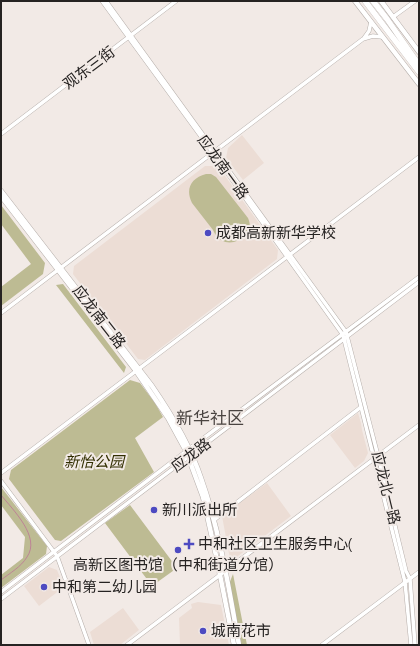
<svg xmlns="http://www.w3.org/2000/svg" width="420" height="646" font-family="'Zilla Slab','Noto Sans SC',serif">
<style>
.built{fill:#ecddd5}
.green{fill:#bdbb93}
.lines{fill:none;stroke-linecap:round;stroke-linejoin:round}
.stream{stroke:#bd8396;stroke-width:1}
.minor-casing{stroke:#b5aeaa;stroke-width:4.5}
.major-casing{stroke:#b5aeaa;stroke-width:5.5}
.highway-casing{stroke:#b5aeaa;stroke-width:6}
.minor{stroke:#fff;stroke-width:3.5}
.major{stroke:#fff;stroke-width:4.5}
.highway{stroke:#fff;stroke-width:5.5}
.poi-dot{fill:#4d4ac1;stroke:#f2eae6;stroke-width:1.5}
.labels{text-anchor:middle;stroke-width:4;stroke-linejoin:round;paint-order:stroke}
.street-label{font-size:15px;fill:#262322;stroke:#f2eae6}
.poi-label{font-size:15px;fill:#262322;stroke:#f2eae6;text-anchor:start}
.park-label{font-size:15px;font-style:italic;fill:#312e00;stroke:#f2eae6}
.quarter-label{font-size:17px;fill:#4a4441;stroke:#f2eae6}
</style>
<rect width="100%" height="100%" fill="#f2eae6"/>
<!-- built -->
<path class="built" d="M242 135 264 163 243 180 226 158 228 148Z
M205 166H218L278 250 277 259 145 360 138 359 73 274 74 266Z
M358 413 361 423 362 430 368 453 364 461 355 468 330 435Z
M267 483 291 516 234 559H230L222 516Z
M49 567 57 570 64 587 39 606 24 586Z
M198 602 221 605 229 645H180L179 618 192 608 191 604Z
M123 608 139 630 120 645H94L90 632Z"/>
<!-- green -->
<path class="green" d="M206 174H211L216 177 248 218C251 225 250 229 245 235 239 242 229 245 221 240 217 238 215 234 213 230 206 221 199 212 192 203 185 189 191 178 206 174Z
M1 205 45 263 43 274 1 306V287L31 264 1 224Z
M63 284 126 367 124 373 56 285Z
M130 380 140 383 155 403 163 417 135 438 154 472 61 541 55 540 9 479 11 470Z
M1 487 47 546 46 554 1 588V575L23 558 25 537 1 505Z
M130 505 177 568 152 586 105 523Z
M233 574 247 645H241L229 584Z"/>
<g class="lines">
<!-- stream -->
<path class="stream" d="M1 495C13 510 41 537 27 557 21 567 10 573 1 580"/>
<defs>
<path id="minor" d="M102 1 213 153 343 335 405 582 411 645
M106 1 346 332 378 456 406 571 410 579 415 645
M393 17 415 1
M364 38 369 31 371 22
M1 134 176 1
M1 313 363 39 373 36 382 37
M1 473 419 157
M1 481 57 556 89 645
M214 520 361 407
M1 592 189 449 419 277
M1 599 419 282
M127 645 419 425
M322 645 419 572"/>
<path id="major" d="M355 1 419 84
M381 1 419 52
M1 191 152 386C172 415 190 445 201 478 220 532 229 589 239 645
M1 196 136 371 168 418 186 451 203 497 217 560 234 645"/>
<path id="highway" d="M365 1 419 72
M373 1 387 19 419 65"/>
</defs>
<!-- minor casing -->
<use href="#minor" class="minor-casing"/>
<!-- major casing -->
<use href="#major" class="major-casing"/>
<!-- highway casing -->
<use href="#highway" class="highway-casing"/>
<!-- minor -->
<use href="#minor" class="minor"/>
<!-- major -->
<use href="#major" class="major"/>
<!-- highway -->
<use href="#highway" class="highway"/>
</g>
<!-- markers -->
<g class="poi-dot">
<circle cx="208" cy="233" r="4"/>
<circle cx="154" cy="510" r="4"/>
<path d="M187 538h4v4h4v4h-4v4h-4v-4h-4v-4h4z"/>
<circle cx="178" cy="550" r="4"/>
<circle cx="44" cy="587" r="4"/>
<circle cx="203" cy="631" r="4"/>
</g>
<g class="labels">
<!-- street labels -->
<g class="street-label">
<text transform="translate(89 68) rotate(-37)" y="5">观东三街</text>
<text transform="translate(223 167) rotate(54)" y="5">应龙南一路</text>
<text transform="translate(99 317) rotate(52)" y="5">应龙南二路</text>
<text transform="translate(191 455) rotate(-37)" y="5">应龙路</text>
<text transform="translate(386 488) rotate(76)" y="5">应龙北一路</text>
</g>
<!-- poi labels -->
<g class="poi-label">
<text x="216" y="238">成都高新新华学校</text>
<text x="162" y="515">新川派出所</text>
<text x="198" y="549">中和社区卫生服务中心(</text>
<text x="178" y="570" text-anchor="middle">高新区图书馆（中和街道分馆）</text>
<text x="52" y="592">中和第二幼儿园</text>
<text x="211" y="636">城南花市</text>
</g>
<!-- park labels -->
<g class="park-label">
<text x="94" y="467">新怡公园</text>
</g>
<!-- quarter labels -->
<g class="quarter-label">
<text x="210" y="424">新华社区</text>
</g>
</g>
<!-- border -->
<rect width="420" height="646" fill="none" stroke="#262322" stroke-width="4"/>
</svg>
